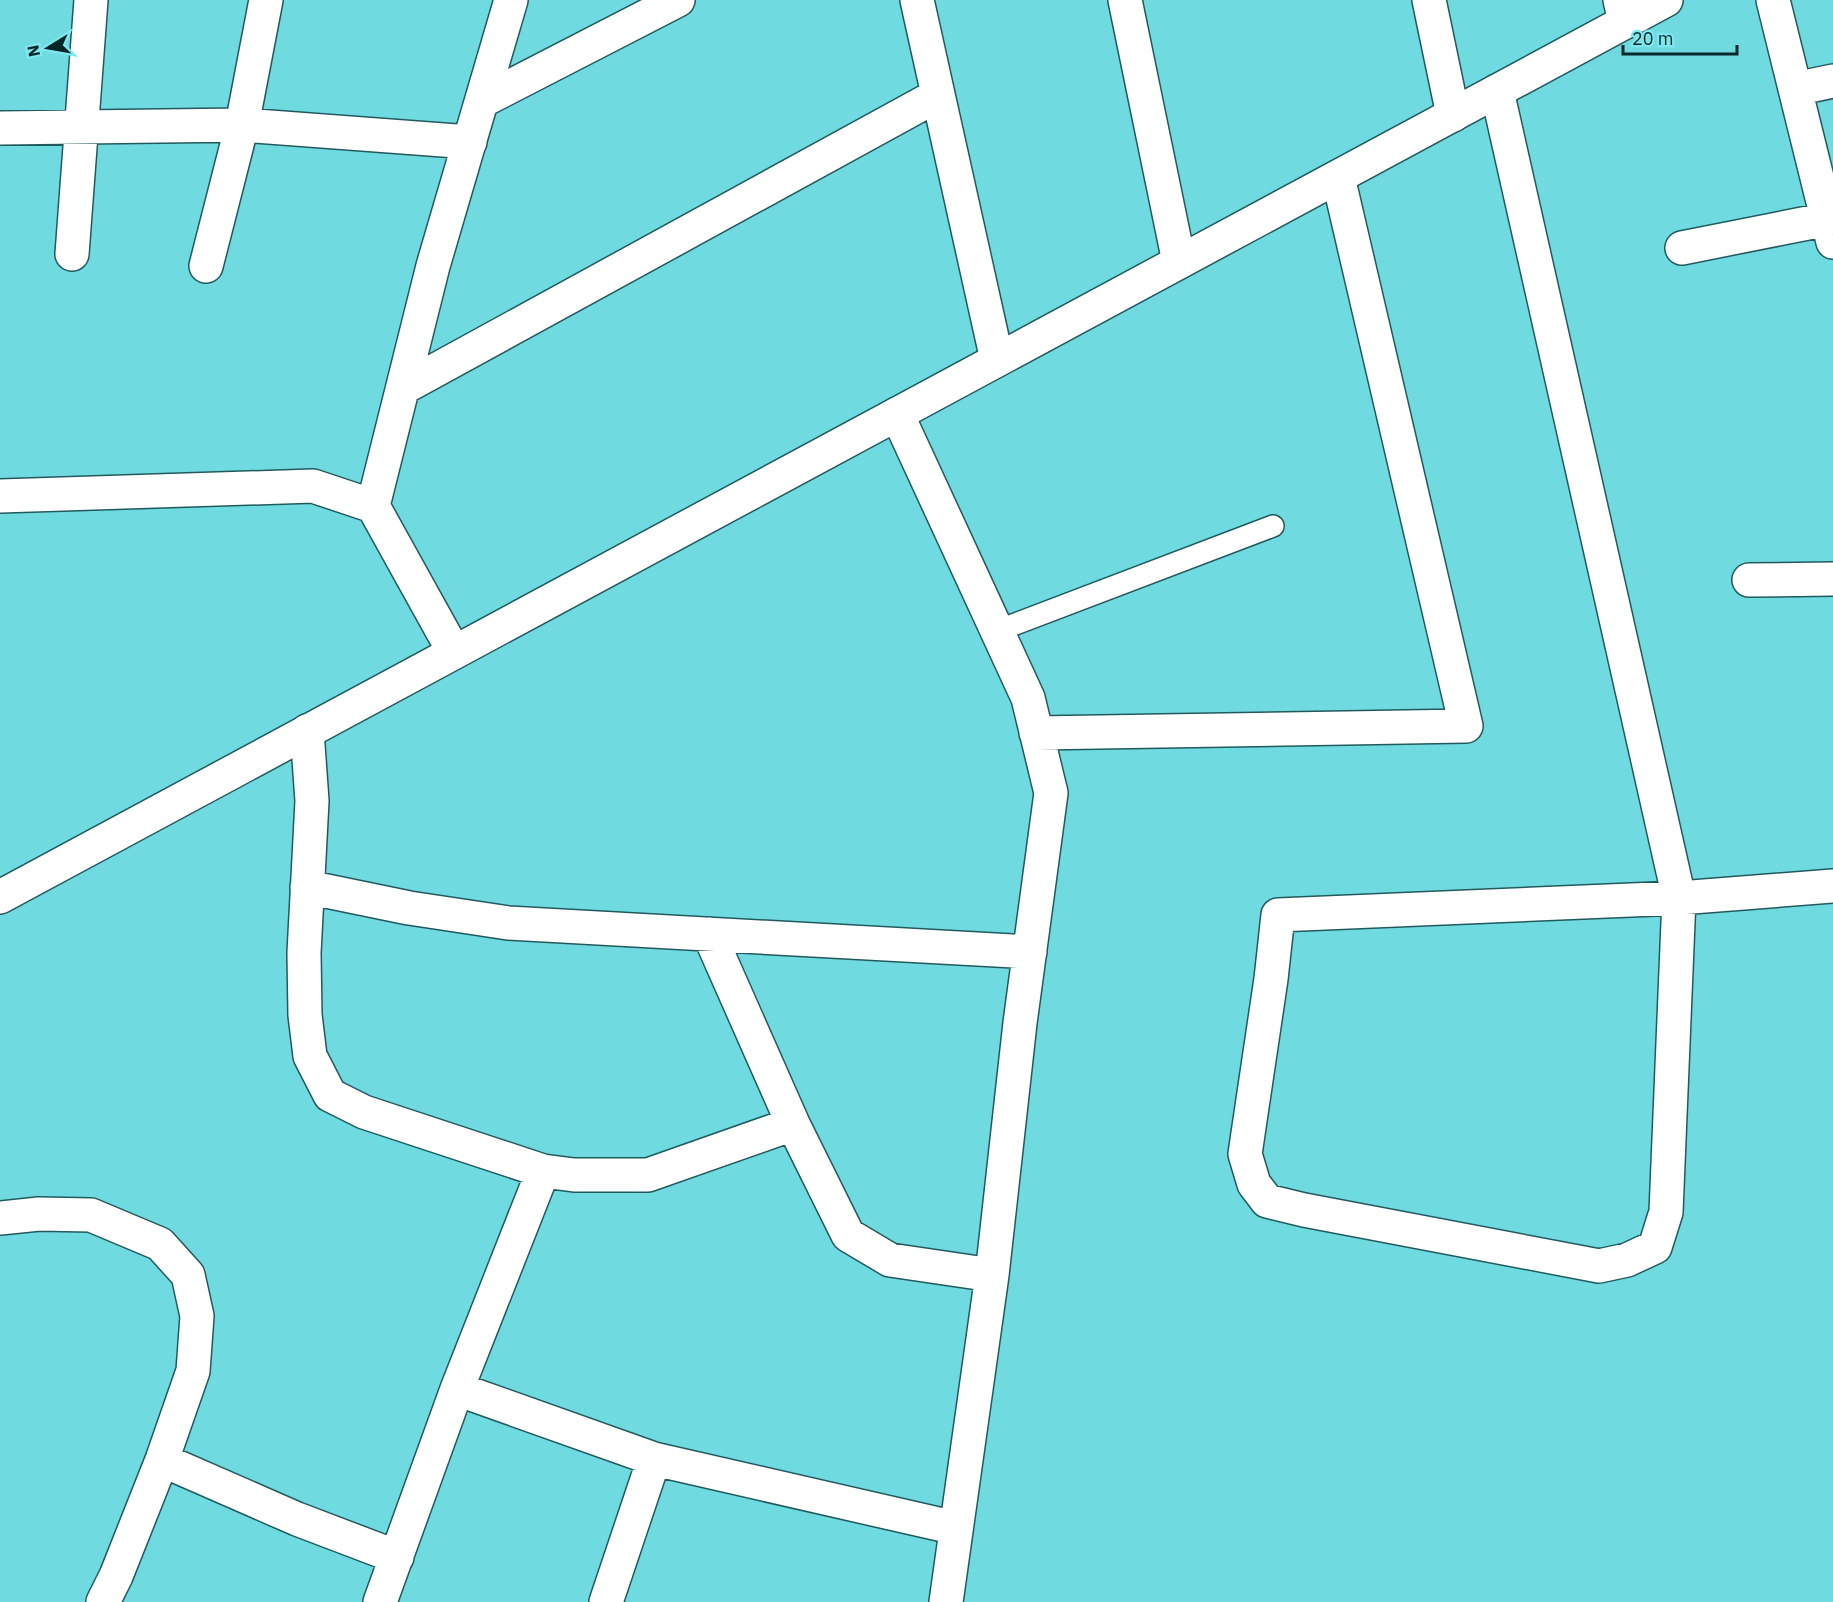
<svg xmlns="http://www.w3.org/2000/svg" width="1833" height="1602" font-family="'IBM Plex Sans',sans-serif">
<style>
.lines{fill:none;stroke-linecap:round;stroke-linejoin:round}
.service-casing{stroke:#215a5e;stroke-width:24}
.minor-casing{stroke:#215a5e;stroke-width:36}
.secondary-casing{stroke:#215a5e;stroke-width:36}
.service{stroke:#fff;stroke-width:21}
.minor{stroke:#fff;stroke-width:33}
.secondary{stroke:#fff;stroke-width:33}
</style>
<rect width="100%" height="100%" fill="#70dae1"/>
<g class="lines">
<defs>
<path id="service" d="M997 631 1273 526"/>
<path id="minor" d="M917 0 997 360
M1125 0 1179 262
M1429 0 1453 115
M1620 0 1625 22
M1773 0 1833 242
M1795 89 1833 81
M1497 91 1679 898 1666 1212 1655 1247 1627 1260 1599 1266 1304 1210 1267 1201 1254 1184 1245 1154 1271 979 1278 915 1679 898 1833 886
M482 101 678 0
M0 128 242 125 470 142
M1682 248 1828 219
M72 254 91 0
M206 266 242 125 266 0
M403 388 938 95
M897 414 1028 698 1051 793 1020 1023 992 1275 946 1602
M0 496 313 486 373 506
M1749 580 1833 579
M454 652 373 506 433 266 511 0
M307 731 312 801 304 953 305 1015 310 1056 330 1095 364 1112 543 1171 574 1175H648L793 1124
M1036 733 1466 726 1338 177
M307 887 409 908 508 923 1030 952
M709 934 793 1124 848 1235 890 1260 992 1275
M0 1218 39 1214 91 1215 160 1244 188 1275 197 1316 193 1371 162 1460 116 1576 103 1602
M457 1389 654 1459 956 1528
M162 1460 297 1519 397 1557
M380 1602 457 1389 543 1171
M606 1602 654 1459"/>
<path id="secondary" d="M0 897 1666 0"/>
</defs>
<!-- service casing -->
<use href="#service" class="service-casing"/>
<!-- minor casing -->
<use href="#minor" class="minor-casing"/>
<!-- secondary casing -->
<use href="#secondary" class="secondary-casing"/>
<!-- service -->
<use href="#service" class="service"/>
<!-- minor -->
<use href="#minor" class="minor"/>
<!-- secondary -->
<use href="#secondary" class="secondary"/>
</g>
<!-- north arrow -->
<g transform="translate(48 48) rotate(259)" stroke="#7ee7ef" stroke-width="4.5" paint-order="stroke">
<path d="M0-4.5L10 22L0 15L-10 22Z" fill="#032729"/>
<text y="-9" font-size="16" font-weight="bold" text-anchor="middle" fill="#032729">N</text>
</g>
<!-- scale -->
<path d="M1623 45v9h114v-9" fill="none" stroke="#032729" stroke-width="3"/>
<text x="1632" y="45" font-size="18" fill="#032729" stroke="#7ee7ef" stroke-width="4.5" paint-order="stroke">20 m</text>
</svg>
